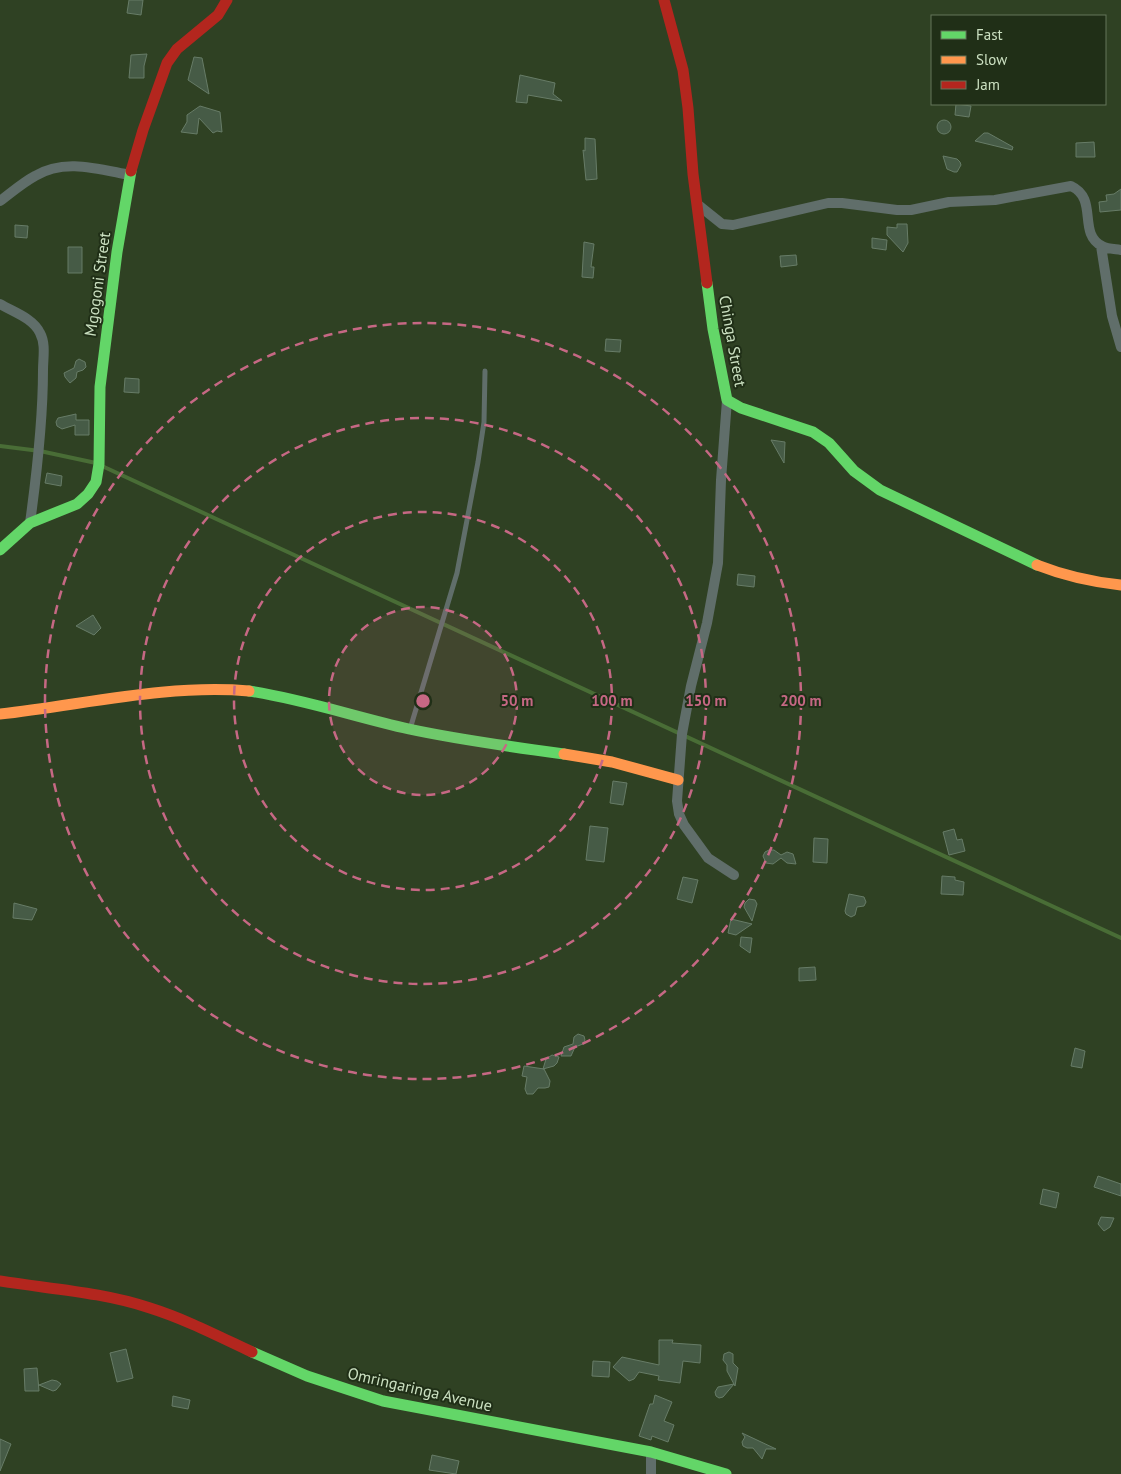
<svg xmlns="http://www.w3.org/2000/svg" width="1121" height="1474" font-family="'PT Sans',sans-serif">
<style>
.lines{fill:none;stroke-linecap:round;stroke-linejoin:round}
.stream{stroke:#496d36;stroke-width:4}
.building{fill:#465b46;stroke:#677c67}
.lane{stroke:#606e6a;stroke-width:5}
.street{stroke:#606e6a;stroke-width:10}
.fast{stroke:#63d668;stroke-width:11}
.slow{stroke:#ff974d;stroke-width:11}
.jam{stroke:#b3261e;stroke-width:11}
.ring{fill:none;stroke:#c66884;stroke-width:2.5;stroke-dasharray:9 6}
.labels{text-anchor:middle;stroke-width:4;stroke-linejoin:round;paint-order:stroke}
.street-label{font-size:16px;fill:#cbe0c1;stroke:#202f17}
.centre{fill:#c66884;stroke:#202f17;stroke-width:2.5}
.ring-label{font-size:15px;text-anchor:middle;font-weight:bold;fill:#c66884;stroke:#202f17;stroke-width:4;stroke-linejoin:round;paint-order:stroke}
</style>
<rect width="100%" height="100%" fill="#2f4123"/>
<g class="lines">
<!-- stream -->
<path class="stream" d="M0 446 40 451 96 463
M102 466 1121 938"/>
</g>
<!-- building -->
<path class="building" d="M129 0H143L141 15 127 13Z
M147 54 144 66V78H129L131 55Z
M194 57 202 58 209 94 188 80Z
M520 75 555 83 553 94 562 101 528 95 527 103 516 102Z
M956 104 971 106 969 117 955 115Z
M200 106 220 112 222 132 217 131 213 133 199 118 197 134 181 132 187 122V115Z
M937 127a7 7 0 1 1 14 0a7 7 0 1 1-14 0Z
M984 133H988L1013 147 1012 150 975 141Z
M585 138 595 139 597 179 586 180 583 150 585 151Z
M1094 142 1095 157H1076V143Z
M943 156 957 159 960 162 961 165 957 172H954L947 169Z
M1121 189V210L1100 212 1099 202 1107 201 1106 195 1114 194Z
M897 224H907L908 243 903 252 887 235V227L897 228Z
M15 225 28 226 27 238 15 237Z
M872 238 887 240 886 250 872 248Z
M584 242 594 244 591 267H594L593 278 582 277Z
M68 247H82V273H68Z
M796 255 797 265 781 267 780 256Z
M606 339 621 340 620 352 605 351Z
M79 359 85 362 86 367 83 370 77 372 76 378 70 383 65 377 64 373 74 368 76 361Z
M125 378 139 379V393L124 392Z
M76 414V420H89V435H75V425L62 429 57 426 56 422 58 418Z
M771 440 785 442 784 463Z
M47 473 62 476 61 486 45 483Z
M738 574 755 576 754 587 737 585Z
M93 615 101 628 94 635 76 626Z
M613 781 627 783 623 805 610 803Z
M590 826 608 828 604 862 586 860Z
M954 829 957 840 962 839 965 851 949 855 943 832Z
M814 838 828 839 827 863 813 862Z
M769 850H774L781 855 787 852 793 854 796 864 787 863 781 858 773 864 766 863 763 856 765 852Z
M942 876 955 877V880L964 882 963 895 941 894Z
M683 877 698 880 692 903 677 899Z
M849 894 864 897 866 902 864 906 857 907 855 915 851 917 846 914 845 911Z
M749 899 755 900 757 904 752 921 744 907 745 903Z
M14 903 37 909 32 920 13 918Z
M731 919 752 924 736 935 728 933Z
M741 937 752 938 750 953 740 946Z
M815 967 816 980 799 981V968Z
M578 1034 584 1036 585 1040 583 1044 575 1047 571 1056H561L564 1047 573 1044 574 1037Z
M1075 1048 1085 1051 1082 1068 1071 1066Z
M552 1055 559 1057 557 1063 554 1066 543 1069 546 1059Z
M524 1066 544 1069 550 1081 549 1087 545 1088H538L533 1094H527L525 1089 527 1077 522 1076Z
M1098 1176 1121 1184V1196L1094 1187Z
M1043 1189 1059 1193 1056 1208 1040 1204Z
M1101 1217 1114 1218 1110 1227 1104 1231 1098 1224Z
M659 1340H673L672 1343 701 1345 700 1363 683 1361 680 1383 658 1380 659 1376 639 1372 634 1379 629 1381 613 1367 622 1357 659 1365Z
M126 1349 133 1378 117 1382 110 1353Z
M729 1352 733 1354V1363L738 1368 735 1386 727 1371V1365L723 1360 724 1354Z
M593 1361 610 1362 609 1377 592 1376Z
M37 1368 39 1391H25L24 1369Z
M52 1380 57 1381 61 1384 56 1390 53 1391 39 1385Z
M734 1384 723 1397 719 1398 716 1396 715 1392 718 1387Z
M655 1395 672 1402 664 1421 674 1425 668 1442 652 1436 651 1440 639 1436 650 1404H653Z
M173 1396 190 1400 188 1409 172 1406Z
M742 1433 776 1449H766L762 1459 753 1448H747L743 1446 742 1442 745 1437Z
M0 1439 11 1444 0 1471Z
M432 1455 459 1461 456 1474 429 1470Z"/>
<g class="lines">
<!-- lane -->
<path class="lane" d="M410 729 457 573 478 462 484 422 485 371"/>
<!-- street -->
<path class="street" d="M0 201C11 193 22 183 35 176 64 158 98 169 130 175
M697 204 722 224 733 225 828 203H842L897 210H911L949 202 995 200 1071 186C1099 199 1077 233 1102 246 1107 249 1115 249 1121 250
M1101 246 1112 316 1121 347
M0 304C13 312 33 318 40 333 46 344 43 358 43 370 43 422 37 472 30 523
M727 400 721 480 718 563 707 623 691 686 682 734 677 801 679 814 684 825 708 858 734 875
M651 1474V1452"/>
<!-- fast -->
<path class="fast" d="M707 283 713 329 727 400 741 408 813 432 829 443 854 471 880 490 1037 565
M0 550 30 523 77 504 88 494 96 482 99 464 100 387 117 252 131 171
M249 691C303 699 355 717 409 729 460 740 512 747 564 754
M252 1352 307 1376 383 1401 651 1452 726 1474"/>
<!-- slow -->
<path class="slow" d="M1037 565C1065 576 1092 582 1121 585
M0 714C83 705 165 684 249 691
M564 754 612 762 678 780"/>
<!-- jam -->
<path class="jam" d="M664 0 683 70 688 108 693 174 707 283
M131 171 143 130 167 63 177 49 218 15 227 0
M0 1281C50 1289 102 1292 150 1308 185 1319 218 1336 252 1352"/>
</g>
<!-- distance rings -->
<circle cx="423" cy="701" r="94" fill="#c66884" fill-opacity=".12"/>
<g class="ring">
<circle cx="423" cy="701" r="94"/>
<circle cx="423" cy="701" r="189"/>
<circle cx="423" cy="701" r="283"/>
<circle cx="423" cy="701" r="378"/>
</g>
<g class="labels">
<!-- street labels -->
<g class="street-label">
<text transform="translate(97 284) rotate(-82)" y="6">Mgogoni Street</text>
<text transform="translate(733 341) rotate(80)" y="6">Chinga Street</text>
<text transform="translate(420 1389) rotate(13)" y="6">Omringaringa Avenue</text>
</g>
</g>
<circle cx="423" cy="701" r="8" class="centre"/>
<g class="ring-label">
<text x="517" y="706">50 m</text>
<text x="612" y="706">100 m</text>
<text x="706" y="706">150 m</text>
<text x="801" y="706">200 m</text>
</g>
<!-- legend -->
<rect x="931" y="15" width="175" height="90" fill="#202f17" stroke="#64765b"/>
<rect x="941" y="31" width="25" height="8" fill="#63d668" stroke="#64765b"/>
<text x="976" y="40" font-size="15" fill="#cbe0c1">Fast</text>
<rect x="941" y="56" width="25" height="8" fill="#ff974d" stroke="#64765b"/>
<text x="976" y="65" font-size="15" fill="#cbe0c1">Slow</text>
<rect x="941" y="81" width="25" height="8" fill="#b3261e" stroke="#64765b"/>
<text x="976" y="90" font-size="15" fill="#cbe0c1">Jam</text>
</svg>
